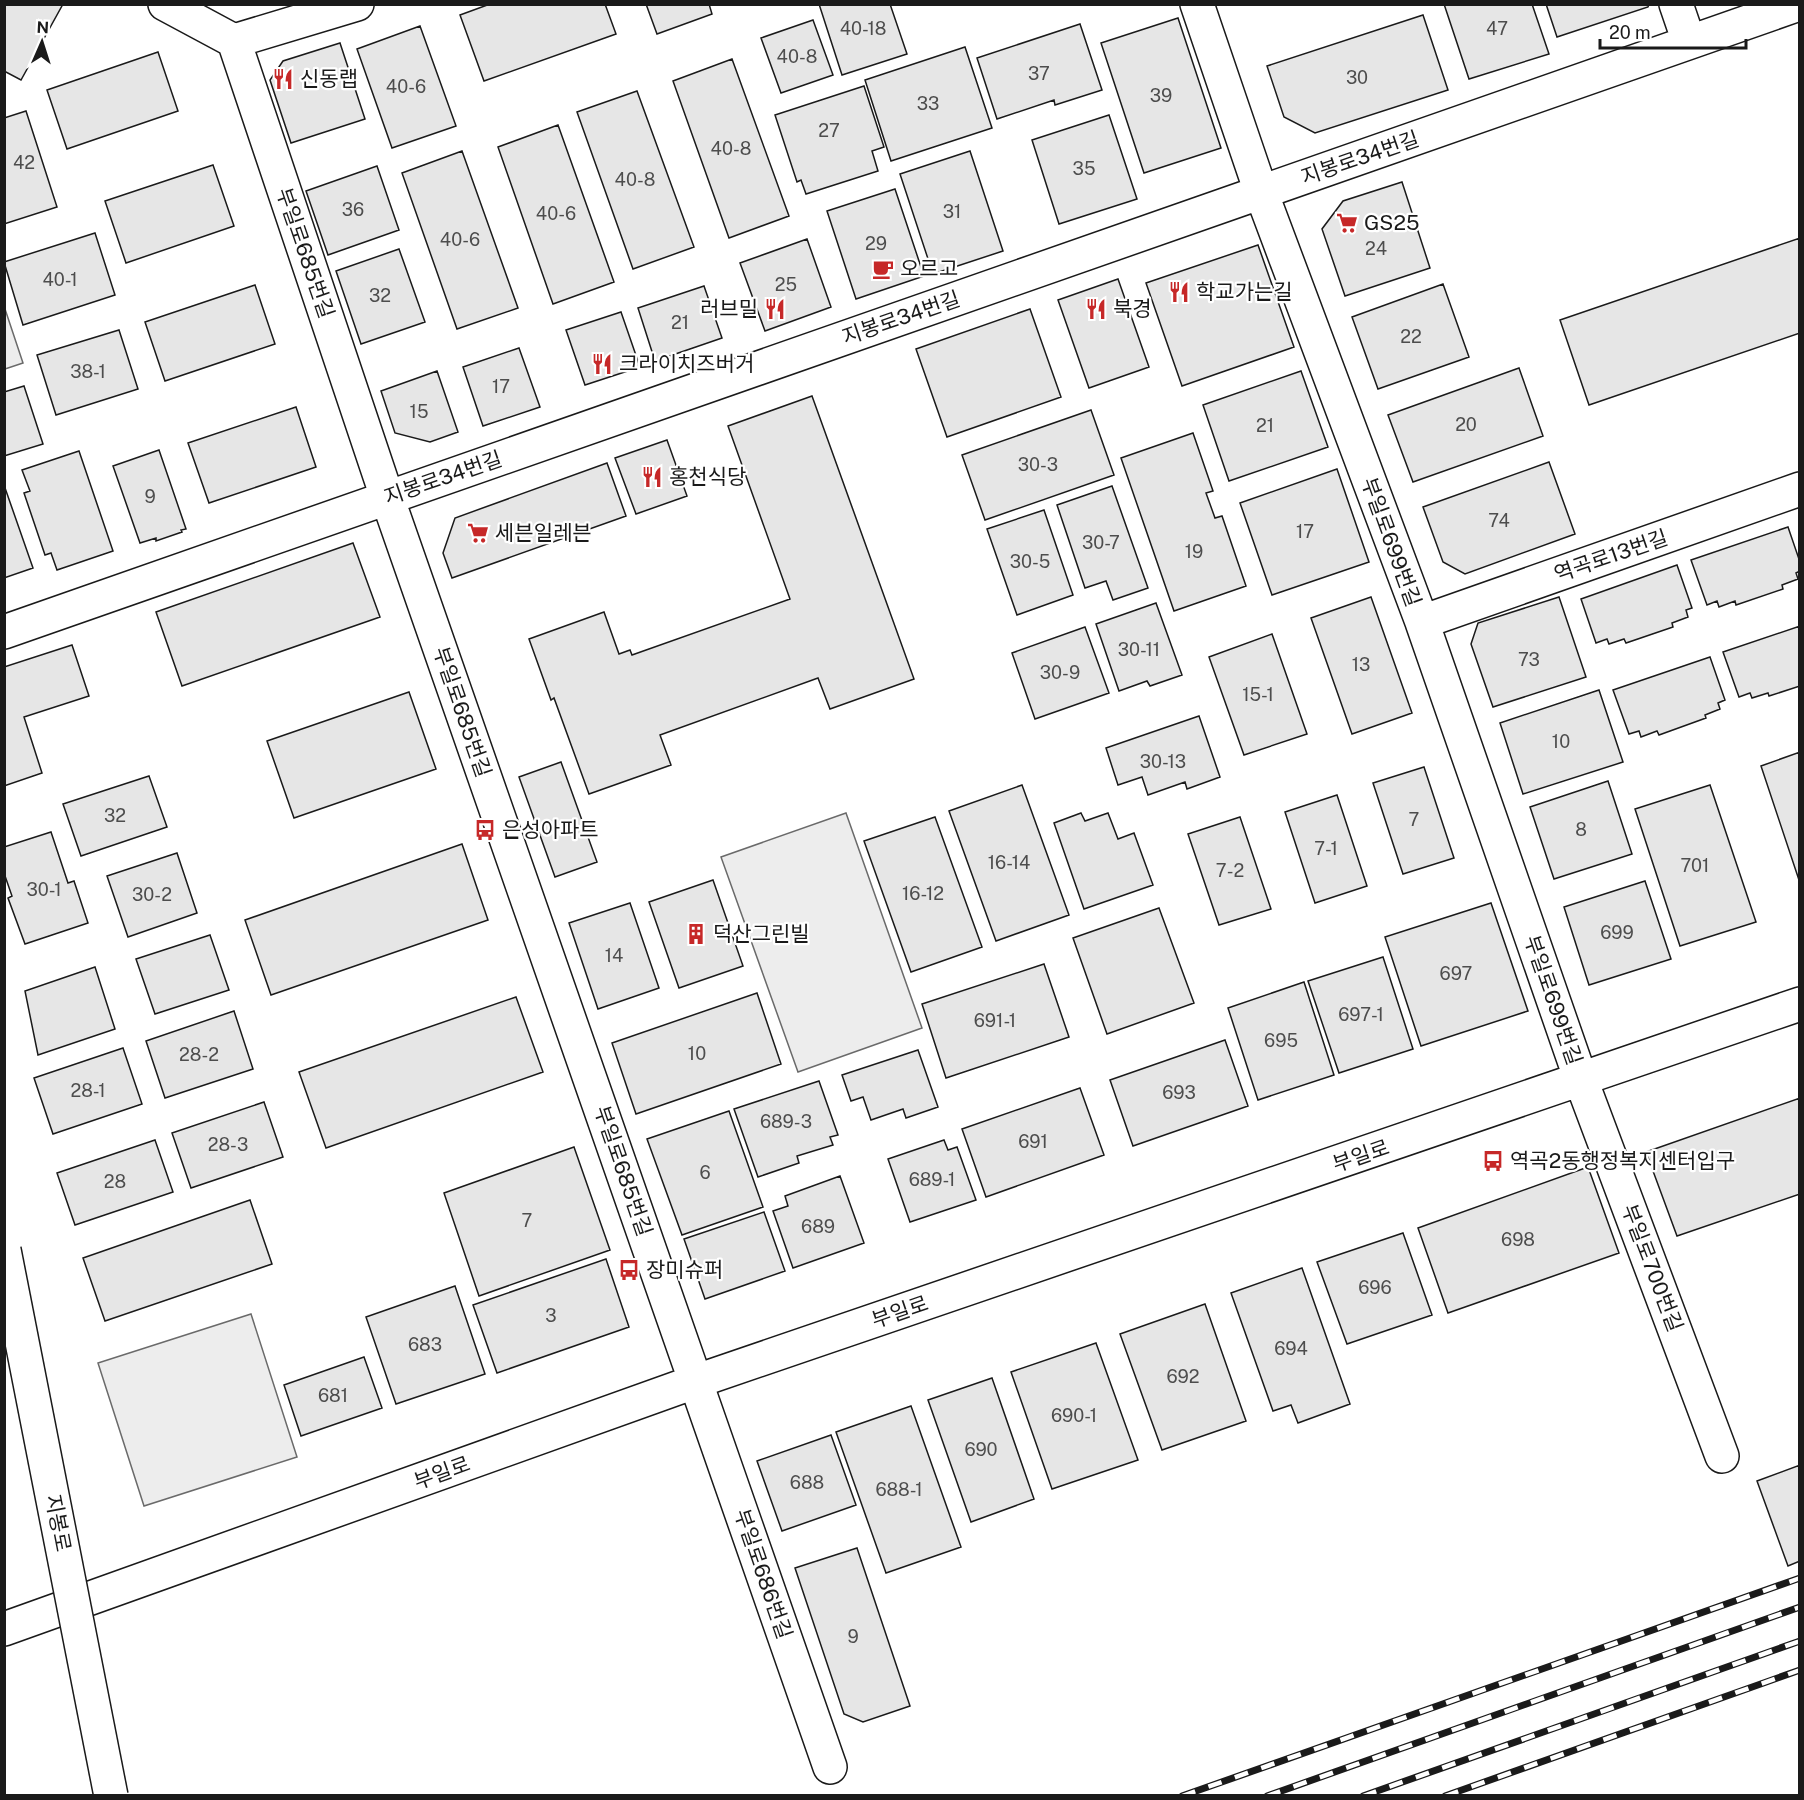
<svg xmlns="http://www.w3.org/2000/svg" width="1804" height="1800" font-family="'Public Sans','Noto Sans KR',sans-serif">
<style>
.built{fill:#ededed;stroke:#6a6a6a;stroke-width:1.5}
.building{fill:#e6e6e6;stroke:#1a1a1a;stroke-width:1.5}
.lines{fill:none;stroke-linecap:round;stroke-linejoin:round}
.minor-casing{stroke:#1a1a1a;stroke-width:36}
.minor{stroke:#fff;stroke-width:33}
.rail-casing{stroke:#1a1a1a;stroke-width:7}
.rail{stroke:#fff;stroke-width:4.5;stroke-dasharray:14;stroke-linecap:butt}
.minor-bridge-casing{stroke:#1a1a1a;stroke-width:36;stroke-linecap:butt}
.minor-bridge{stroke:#fff;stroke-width:33}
.labels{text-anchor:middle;stroke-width:4.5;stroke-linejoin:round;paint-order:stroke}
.number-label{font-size:18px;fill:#4d4d4d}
.poi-label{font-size:21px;fill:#1a1a1a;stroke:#fff;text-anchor:start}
.street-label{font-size:21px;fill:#1a1a1a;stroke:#fff}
</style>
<rect width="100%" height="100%" fill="#fff"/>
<!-- built -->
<path class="built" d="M4 306 23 363 5 369H4Z
M846 813 922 1028 798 1072 721 857Z
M251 1314 297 1457 144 1506 98 1363Z"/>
<!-- building -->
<path class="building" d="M4 4H63L21 80 4 71Z
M490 4H605L616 34 484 81 460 15Z
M646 4H709L712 14 657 34Z
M819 4H890L907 54 842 75Z
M1444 4H1532L1549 54 1469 79Z
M1546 4H1649L1648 7 1557 37Z
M1423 15 1448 90 1315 133 1284 117 1267 66Z
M1178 18 1221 148 1144 173 1101 43Z
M813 20 833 75 781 93 761 38Z
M1080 24 1102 90 1055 105 1054 100 997 119 977 58Z
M420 26 456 126 392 148 357 49Z
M340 43 365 119 291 143 270 80 283 61Z
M965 47 992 128 891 161 865 80Z
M158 52 178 111 67 149 47 90Z
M732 59 789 216 729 238 673 81Z
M864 86 884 147 872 151 878 171 806 194 801 180 797 182 775 115Z
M637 91 694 247 633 269 577 112Z
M26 111 57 207 4 224V118Z
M1109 115 1137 199 1059 224 1032 140Z
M558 125 614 282 553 304 498 147Z
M462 151 518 308 457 329 402 173Z
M970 151 1003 251 933 274 900 174Z
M213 165 234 226 126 263 105 201Z
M377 166 399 230 328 255 306 191Z
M1402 182 1430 268 1345 296 1322 229 1343 201Z
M895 189 924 276 856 299 827 211Z
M95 233 115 295 23 325 4 262Z
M1800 238V333L1589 405 1560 320Z
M807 239 831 307 765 331 740 263Z
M1258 245 1294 347 1182 386 1146 283Z
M399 249 425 322 361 344 336 271Z
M1118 279 1149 367 1089 388 1058 300Z
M1443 284 1469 357 1378 389 1352 317Z
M255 285 275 344 165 381 145 322Z
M704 286 722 338 655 361 638 308Z
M1030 309 1061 397 947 437 916 349Z
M621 312 640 367 585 385 566 330Z
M119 330 138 389 56 415 37 355Z
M519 348 540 407 483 426 463 367Z
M1519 368 1543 436 1413 482 1388 415Z
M437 371 458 432 430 442 395 433 381 391Z
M1301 371 1328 447 1229 481 1203 405Z
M24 386 43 444 4 456V392Z
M812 396 914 679 830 709 818 678 660 735 671 765 589 794 554 698 551 700 529 639 604 612 619 654 630 650 632 655 790 599 728 426Z
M296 407 316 467 209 503 188 443Z
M1091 410 1114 475 985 520 962 455Z
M1193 433 1213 491 1206 493 1215 518 1222 516 1246 586 1174 611 1121 458Z
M667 440 687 496 636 514 615 458Z
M159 450 186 529 181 530 182 532 156 541V538L140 543 113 466Z
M79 451 113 551 57 570 51 553 45 555 24 493 30 491 22 470Z
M1549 462 1575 534 1465 574 1443 562 1423 507Z
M607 463 626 516 452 578 443 553 455 518Z
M1337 469 1369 562 1272 595 1240 503Z
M4 485 33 568 4 578Z
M1112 486 1148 588 1113 600 1106 581 1085 588 1057 505Z
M1044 510 1073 595 1017 615 987 529Z
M1788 527 1800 562V571L1796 573 1798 579 1782 585 1783 589 1736 605 1735 601 1719 607 1717 601 1707 605 1691 560Z
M353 543 380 617 182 686 156 612Z
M1677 565 1692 608 1686 610 1688 617 1672 623 1673 627 1626 643 1624 639 1609 644 1607 639 1596 643 1581 599Z
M1371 597 1412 713 1352 734 1311 618Z
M1559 597 1586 677 1493 707 1471 644 1478 623Z
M1156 603 1182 675 1150 686 1147 681 1119 691 1096 624Z
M1800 626V686L1769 696 1768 693 1752 698 1750 693 1739 697 1723 652Z
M1085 627 1109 693 1035 719 1012 653Z
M1272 634 1307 734 1244 755 1209 657Z
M72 645 89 696 24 717 42 773 4 786V667Z
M1710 657 1725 700 1718 703 1720 709 1705 715 1706 718 1659 735 1657 731 1641 737 1639 731 1629 734 1613 690Z
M1599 690 1623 762 1523 794 1500 723Z
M409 692 436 769 294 818 267 741Z
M1199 716 1220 777 1187 789 1185 782 1148 795 1142 777 1118 785 1106 748Z
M1800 752V883L1761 766Z
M561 762 597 862 555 877 519 777Z
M1424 767 1454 858 1403 874 1373 783Z
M149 776 167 827 81 856 63 804Z
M1608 781 1632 854 1554 879 1530 807Z
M1022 785 1069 915 996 941 949 811Z
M1710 785 1756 922 1680 946 1635 809Z
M1337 795 1367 886 1315 903 1285 812Z
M1081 813 1085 821 1108 813 1118 839 1134 833 1153 885 1084 909 1054 823Z
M935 817 982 947 911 972 864 841Z
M1240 817 1271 909 1219 925 1188 834Z
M51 832 68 883 74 881 88 923 25 944 8 898 12 896 4 873V847Z
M462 844 488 920 271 995 245 920Z
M177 853 197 913 128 937 107 876Z
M713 880 743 966 679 988 649 902Z
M1645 881 1671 959 1589 985 1564 907Z
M630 903 659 988 598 1009 569 923Z
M1491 903 1528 1011 1421 1046 1385 937Z
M1159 908 1194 1003 1107 1034 1073 938Z
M210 935 229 990 155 1014 136 959Z
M1383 957 1413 1049 1339 1073 1308 981Z
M1044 964 1069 1037 946 1078 922 1004Z
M95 967 115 1029 38 1055 25 991Z
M1304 982 1334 1075 1258 1100 1228 1008Z
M757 993 781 1064 636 1114 612 1043Z
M516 997 543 1072 326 1148 299 1072Z
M234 1011 253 1069 165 1098 146 1041Z
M1225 1040 1248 1106 1133 1146 1110 1080Z
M123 1048 142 1104 53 1134 34 1078Z
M918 1050 938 1107 906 1118 903 1109 871 1120 863 1097 851 1101 842 1075Z
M819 1081 838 1135 830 1137 833 1145 797 1156 799 1163 758 1177 734 1109Z
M1080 1088 1104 1155 986 1197 962 1129Z
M1800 1098V1194L1677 1236 1646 1152Z
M264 1102 283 1157 191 1188 172 1133Z
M729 1111 763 1207 682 1235 647 1139Z
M155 1140 173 1192 75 1225 57 1173Z
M944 1140 948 1150 957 1147 976 1200 910 1222 888 1159Z
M574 1147 610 1250 479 1296 444 1193Z
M1588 1167 1619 1253 1448 1313 1418 1228Z
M840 1176 864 1243 793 1268 773 1211 788 1206 785 1196Z
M250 1200 272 1264 105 1321 83 1258Z
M764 1212 785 1271 705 1299 684 1239Z
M1403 1233 1432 1315 1347 1344 1317 1262Z
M606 1259 629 1327 497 1373 473 1305Z
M1302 1268 1350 1404 1298 1423 1291 1405 1273 1411 1231 1293Z
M455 1286 485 1374 396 1404 366 1317Z
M1205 1304 1246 1421 1162 1450 1120 1334Z
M1096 1343 1138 1460 1052 1489 1011 1372Z
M364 1357 382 1408 301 1436 284 1385Z
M992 1378 1034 1499 971 1522 928 1400Z
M911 1406 961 1547 886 1573 836 1432Z
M831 1435 856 1505 782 1531 757 1461Z
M1800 1465V1561L1788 1566 1757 1481Z
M857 1548 910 1706 863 1722 844 1714 795 1568Z"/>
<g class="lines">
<defs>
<path id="minor" d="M165 4 234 41 387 497 830 1767
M1197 4 1261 192 1422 622 1581 1080 1722 1456
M1676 4 1689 42
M234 41 357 4
M1422 622 1800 489
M4 632 1799 4
M4 1629 697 1381 1800 1004"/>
</defs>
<!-- minor casing -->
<use href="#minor" class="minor-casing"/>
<!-- minor -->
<use href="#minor" class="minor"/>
<defs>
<path id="rail" d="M1182 1796 1800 1578
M1267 1796 1800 1607
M1363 1796 1800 1641
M1445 1796 1800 1670"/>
</defs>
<!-- rail casing -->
<use href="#rail" class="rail-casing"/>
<!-- rail -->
<use href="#rail" class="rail"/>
<defs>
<path id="minor-bridge" d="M4 1250 111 1796"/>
</defs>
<!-- minor-bridge casing -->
<use href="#minor-bridge" class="minor-bridge-casing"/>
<!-- minor-bridge -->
<use href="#minor-bridge" class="minor-bridge"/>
</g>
<!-- icons -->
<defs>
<symbol id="restaurant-bare" viewBox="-9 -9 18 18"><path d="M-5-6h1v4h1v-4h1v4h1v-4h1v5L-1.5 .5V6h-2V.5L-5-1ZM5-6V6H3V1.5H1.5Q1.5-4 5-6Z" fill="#c62828" stroke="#fff" stroke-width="2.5" paint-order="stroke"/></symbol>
<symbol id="supermarket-bare" viewBox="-9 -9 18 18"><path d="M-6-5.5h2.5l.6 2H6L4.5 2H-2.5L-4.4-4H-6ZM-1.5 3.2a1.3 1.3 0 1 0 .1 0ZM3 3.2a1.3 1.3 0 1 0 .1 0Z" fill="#c62828" stroke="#fff" stroke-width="2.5" paint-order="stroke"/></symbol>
<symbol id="cafe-bare" viewBox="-9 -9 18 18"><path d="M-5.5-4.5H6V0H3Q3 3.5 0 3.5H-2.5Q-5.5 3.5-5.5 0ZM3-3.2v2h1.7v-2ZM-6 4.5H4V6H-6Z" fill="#c62828" stroke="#fff" stroke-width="2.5" paint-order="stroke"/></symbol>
<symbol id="bus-bare" viewBox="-9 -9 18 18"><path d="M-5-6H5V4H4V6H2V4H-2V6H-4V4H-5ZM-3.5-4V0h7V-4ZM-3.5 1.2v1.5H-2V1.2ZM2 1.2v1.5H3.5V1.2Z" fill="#c62828" stroke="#fff" stroke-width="2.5" paint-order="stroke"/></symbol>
<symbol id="building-bare" viewBox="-9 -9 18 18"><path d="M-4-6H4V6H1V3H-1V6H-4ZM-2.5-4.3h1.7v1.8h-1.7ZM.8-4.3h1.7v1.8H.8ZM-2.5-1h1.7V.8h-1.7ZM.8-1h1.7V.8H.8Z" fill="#c62828" stroke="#fff" stroke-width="2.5" paint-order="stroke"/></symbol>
</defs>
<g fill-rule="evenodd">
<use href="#restaurant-bare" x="268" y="64" width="30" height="30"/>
<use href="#supermarket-bare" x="1332" y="208" width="30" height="30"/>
<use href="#cafe-bare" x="868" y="254" width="30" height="30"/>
<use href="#restaurant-bare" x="1164" y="277" width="30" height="30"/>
<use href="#restaurant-bare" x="760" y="294" width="30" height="30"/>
<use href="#restaurant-bare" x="1081" y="294" width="30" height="30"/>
<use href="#restaurant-bare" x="587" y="349" width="30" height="30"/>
<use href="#restaurant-bare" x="637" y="462" width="30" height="30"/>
<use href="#supermarket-bare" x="463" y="518" width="30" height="30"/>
<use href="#bus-bare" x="470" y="815" width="30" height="30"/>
<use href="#building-bare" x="681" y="919" width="30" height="30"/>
<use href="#bus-bare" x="1478" y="1146" width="30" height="30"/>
<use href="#bus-bare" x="614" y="1255" width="30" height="30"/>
</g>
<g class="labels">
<!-- number labels -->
<g class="number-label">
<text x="863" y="35">40-18</text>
<text x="1497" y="35">47</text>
<text x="797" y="63">40-8</text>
<text x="1039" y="80">37</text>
<text x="1357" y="84">30</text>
<text x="406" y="93">40-6</text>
<text x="1161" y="102">39</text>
<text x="928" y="110">33</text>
<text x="829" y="137">27</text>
<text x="731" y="155">40-8</text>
<text x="24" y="169">42</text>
<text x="1084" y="175">35</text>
<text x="635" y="186">40-8</text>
<text x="353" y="216">36</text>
<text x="952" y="218">31</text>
<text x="556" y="220">40-6</text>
<text x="460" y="246">40-6</text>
<text x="876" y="250">29</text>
<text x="1376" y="255">24</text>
<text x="60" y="286">40-1</text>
<text x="786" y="291">25</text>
<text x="380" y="302">32</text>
<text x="680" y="329">21</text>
<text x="1411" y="343">22</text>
<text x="88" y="378">38-1</text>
<text x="501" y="393">17</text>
<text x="419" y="418">15</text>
<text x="1466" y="431">20</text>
<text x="1265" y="432">21</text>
<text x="1038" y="471">30-3</text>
<text x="150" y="503">9</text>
<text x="1499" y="527">74</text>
<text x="1305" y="538">17</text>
<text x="1101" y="549">30-7</text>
<text x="1194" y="558">19</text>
<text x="1030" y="568">30-5</text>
<text x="1139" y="656">30-11</text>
<text x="1529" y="666">73</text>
<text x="1361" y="671">13</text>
<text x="1060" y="679">30-9</text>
<text x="1258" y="701">15-1</text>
<text x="1561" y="748">10</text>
<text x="1163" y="768">30-13</text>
<text x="115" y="822">32</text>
<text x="1414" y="826">7</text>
<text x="1581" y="836">8</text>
<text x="1326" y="855">7-1</text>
<text x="1009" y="869">16-14</text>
<text x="1695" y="872">701</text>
<text x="1230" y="877">7-2</text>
<text x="44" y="896">30-1</text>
<text x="923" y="900">16-12</text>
<text x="152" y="901">30-2</text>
<text x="1617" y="939">699</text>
<text x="614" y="962">14</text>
<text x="1456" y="980">697</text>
<text x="1361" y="1021">697-1</text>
<text x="995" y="1027">691-1</text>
<text x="1281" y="1047">695</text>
<text x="697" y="1060">10</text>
<text x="199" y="1061">28-2</text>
<text x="88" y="1097">28-1</text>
<text x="1179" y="1099">693</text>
<text x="786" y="1128">689-3</text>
<text x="1033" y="1148">691</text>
<text x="228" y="1151">28-3</text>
<text x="705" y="1179">6</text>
<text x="932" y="1186">689-1</text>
<text x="115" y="1188">28</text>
<text x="527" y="1227">7</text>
<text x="818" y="1233">689</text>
<text x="1518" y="1246">698</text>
<text x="1375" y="1294">696</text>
<text x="551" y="1322">3</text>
<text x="425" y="1351">683</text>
<text x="1291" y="1355">694</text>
<text x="1183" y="1383">692</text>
<text x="333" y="1402">681</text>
<text x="1074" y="1422">690-1</text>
<text x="981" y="1456">690</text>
<text x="807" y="1489">688</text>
<text x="899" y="1496">688-1</text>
<text x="853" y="1643">9</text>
</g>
<!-- poi labels -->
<g class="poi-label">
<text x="300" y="86">신동랩</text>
<text x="1364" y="230">GS25</text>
<text x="900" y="276">오르고</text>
<text x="1196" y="299">학교가는길</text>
<text x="758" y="316" text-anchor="end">러브밀</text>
<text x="1113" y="316">북경</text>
<text x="619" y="371">크라이치즈버거</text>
<text x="669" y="484">홍천식당</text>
<text x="495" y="540">세븐일레븐</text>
<text x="502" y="837">은성아파트</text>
<text x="713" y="941">덕산그린빌</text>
<text x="1510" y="1168">역곡2동행정복지센터입구</text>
<text x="646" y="1277">장미슈퍼</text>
</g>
<!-- street labels -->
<g class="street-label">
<text transform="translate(1360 158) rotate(-19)" y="7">지봉로34번길</text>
<text transform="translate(305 253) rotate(71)" y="7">부일로685번길</text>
<text transform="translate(901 318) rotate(-19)" y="7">지봉로34번길</text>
<text transform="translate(443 478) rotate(-19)" y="7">지봉로34번길</text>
<text transform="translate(1391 542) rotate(70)" y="7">부일로699번길</text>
<text transform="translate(1611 556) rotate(-19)" y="7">역곡로13번길</text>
<text transform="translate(462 712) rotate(71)" y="7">부일로685번길</text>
<text transform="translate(1553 1000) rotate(71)" y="7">부일로699번길</text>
<text transform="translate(1361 1156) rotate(-19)" y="7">부일로</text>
<text transform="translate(623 1171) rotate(71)" y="7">부일로685번길</text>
<text transform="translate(1652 1268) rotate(69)" y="7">부일로700번길</text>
<text transform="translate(900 1312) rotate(-19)" y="7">부일로</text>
<text transform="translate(442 1473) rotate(-20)" y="7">부일로</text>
<text transform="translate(58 1523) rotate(79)" y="7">지봉로</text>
<text transform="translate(763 1574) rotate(71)" y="7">부일로686번길</text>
</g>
</g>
<!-- border -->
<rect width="1804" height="1800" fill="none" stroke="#1a1a1a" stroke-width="12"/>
<!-- north arrow -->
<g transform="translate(42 42) rotate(3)" stroke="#ffffff" stroke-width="4.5" paint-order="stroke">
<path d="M0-4.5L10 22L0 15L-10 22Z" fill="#1a1a1a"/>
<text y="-9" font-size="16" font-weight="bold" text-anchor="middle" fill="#1a1a1a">N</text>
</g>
<!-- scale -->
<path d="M1600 39v9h146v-9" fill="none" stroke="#1a1a1a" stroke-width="3"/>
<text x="1609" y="39" font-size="18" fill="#1a1a1a" stroke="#ffffff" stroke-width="4.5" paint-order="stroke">20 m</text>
</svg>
